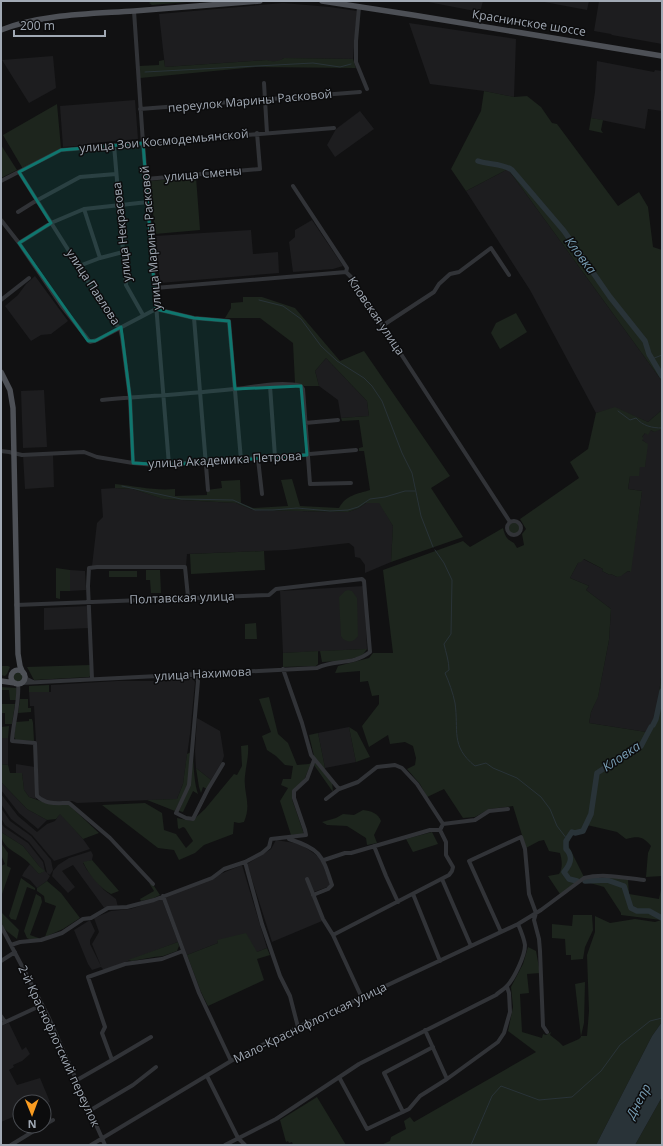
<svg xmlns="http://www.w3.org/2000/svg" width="663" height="1146" font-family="'Open Sans',sans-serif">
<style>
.built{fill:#1d1d1f}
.green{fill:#1d251d}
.water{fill:#293338}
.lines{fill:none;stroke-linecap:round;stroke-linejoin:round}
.stream{stroke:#293338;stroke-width:1}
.river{stroke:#293338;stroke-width:5.5}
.minor{stroke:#313337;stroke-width:4}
.major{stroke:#4d5056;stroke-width:5.5}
.marked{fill:#0f766e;fill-opacity:0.2;stroke:#0f766e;stroke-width:3;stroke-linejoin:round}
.labels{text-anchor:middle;stroke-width:3;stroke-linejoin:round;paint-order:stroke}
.street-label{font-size:12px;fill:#a1a9b4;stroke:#0c0c0d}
.water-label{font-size:13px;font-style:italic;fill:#769bb1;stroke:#0c0c0d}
</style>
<rect width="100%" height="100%" fill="#111112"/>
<!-- built -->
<path class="built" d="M423 1H483L480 12Z
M539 1H589L587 10Z
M599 1H662V44L612 35 611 34 594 31Z
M283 3 330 7 357 11 353 59 284 58 280 61 271 62 267 60 165 67 159 14Z
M409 23 516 39 514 97 484 91 430 84Z
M53 56 56 88 29 103 2 60Z
M597 61 654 72 655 70 662 71V111L648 109 645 129 591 118 595 92Z
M135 100 138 139 92 143 90 145 63 147 60 106Z
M360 111 374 129 335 157 327 145 336 129Z
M508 169 662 381V410L648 422 615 408 596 413 530 290 466 191Z
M312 220 343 266 333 269 293 272 289 242 295 237V230Z
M251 230 253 254 278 252 279 273 160 283 155 236Z
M35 276 68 321 51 334 41 335 31 341 5 306 18 295 26 284Z
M326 358 367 401 369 416 341 418 338 400 319 386 315 371Z
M44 390 47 447 23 448 21 391Z
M659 429H662V671L655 723 646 732 589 723 591 712 598 696 609 640 611 609 586 590 589 586 570 578 578 563 583 559 603 569 602 571 610 575 611 574 617 577 625 573 628 571 630 572 642 491 628 489 630 476H637L640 467H645L646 443 642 440V437L645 433 651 430 654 432Z
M23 455H53L54 487 25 489Z
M115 488 133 489 164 499 236 503 253 510 348 512 359 508 366 503H380L393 526 391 562 365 573V565L360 558 355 557 354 547 349 543 287 550 187 554 186 566H92L97 523 103 517 101 489Z
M70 570 85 571 86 590 70 591Z
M364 586 367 649 283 653 280 591Z
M88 606 89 628 44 630V608Z
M192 678 195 682 190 734 183 784 177 799 77 803 72 801 48 802 39 796 34 706H30L29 692H51V685L117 681H166L169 679Z
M197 718 220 731 224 756 222 762 211 780 196 768 195 751Z
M349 727 356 762 325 768 318 733Z
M1 738H8V765L1 764Z
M16 764 35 767 36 799 29 797 24 790 22 773H16Z
M1 782 27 809 47 820 38 829 19 813 1 790Z
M1 794 18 816 37 832 47 824 55 821 60 813 83 839 90 849 54 861 32 835 11 819 1 804Z
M1 808 10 821 31 836 51 860 53 870 50 875 47 873 50 876 47 881 37 888 30 880 22 876 24 872 30 864 39 874 44 871 39 866 23 846 1 832V823L4 827 28 843 43 862 45 871 47 873 44 861 29 842 5 825 1 818Z
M276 840 301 844 320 858 330 883V886L311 893 322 921 272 942 247 864 271 849Z
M91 851 93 855 92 860 83 863 87 870 104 890 116 899 118 907 105 909 73 865 62 871 75 887 68 893 52 876 53 871 58 865 69 858Z
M242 865 267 948 257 952 217 940 218 943 187 955 165 897Z
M162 899 178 942 104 970 101 967 92 970 88 964 74 930 90 920 95 931 90 940V944L101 966 92 944 99 932 94 918 111 911 130 909Z
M9 1023 22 1050 26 1047 30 1054 22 1061 13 1065 14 1067 9 1070 17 1085 40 1078 50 1102 44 1104V1102H20V1114L1 1122V1026Z"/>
<!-- green -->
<path class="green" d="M152 1H199L152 5 149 3Z
M284 58 353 59 356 68 256 67 140 78 139 66 159 65V61L164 60 165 67 267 60C272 62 279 62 284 58Z
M484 91 514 97 527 96 541 107 552 123 557 124 618 206 639 192 648 207 653 247 662 250V381L508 169 466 191 451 169 481 111Z
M57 104 61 148 23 169 3 135Z
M591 118 603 120 601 130 603 133 589 130Z
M1 145 17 170 1 178Z
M196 177 200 230 155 234 150 181Z
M243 297H262L295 308 340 361 364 351 450 476 431 488 463 537 391 562 393 526 379 503H366L359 508 348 512 253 510 236 503 163 499 133 489 115 488V484C135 486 155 491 175 489V496L207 495V490L222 488 221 481 240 480 241 503 253 508 288 506 281 480 292 479 300 506 339 508C346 495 357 494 370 490L364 451H359V448L363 447 359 420 342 421 341 418 369 416 367 401 326 358 315 371 319 386H304L295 383 293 343 260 318H225L231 308V303L243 302Z
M516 313 527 332 500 349 491 333 496 323Z
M615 407 648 422 662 410V429L654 432 651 430 648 435 645 433 642 437 644 438 642 440 648 444 645 467H640L639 476H630L628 489 642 491 631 572 628 571 621 576 617 577 611 574 610 575 602 571 603 569 584 559 581 562 578 563 570 578 589 586 586 590 611 609 609 640 598 697 591 712 589 723 646 732 655 723 662 671V876L646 877 648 853 651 846C643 836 638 836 626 839L617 832 587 825 583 832 572 834 568 845 584 877 560 894 548 876 559 874C563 868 562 860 560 853L549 851 544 840 539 841 526 848 513 806 489 809 475 817 463 818 444 789 427 797 420 784 407 769 415 765 416 758 413 746 405 742 390 744 388 735 369 747 362 726 379 704V695L372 696 368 681 360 682V671L335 673 338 666 369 658 373 653H393L383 570 463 541 470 547 503 528C505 536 507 540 514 543L517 548 524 545 522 534 526 529 520 519 579 478 570 462 588 449 596 413Z
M508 528a6 6 0 1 1 12 0a6 6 0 1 1-12 0Z
M264 551 265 570 191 574 190 554Z
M56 568 70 570V591H60V599L56 598Z
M146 570H160L161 593H151L150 580H146Z
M109 571H137V577H109Z
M348 590 352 591 357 598 358 636C354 642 349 643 343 639L341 636 339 597 345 591Z
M256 623 257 639H245V624Z
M367 649 362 656 341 661 322 662 320 651Z
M318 651V664L316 666 283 667V653Z
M90 665 91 675 89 677 34 680 27 667Z
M2 666H8L10 667 7 674 5 676 1 675V667Z
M13.5 677a4.5 4.5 0 1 1 9 0a4.5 4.5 0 1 1-9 0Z
M49 685V692H29V686Z
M1 687 17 688 16 700H10L9 690H1Z
M269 697 278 734 288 743 297 765 309 764 311 763 305 778 299 785 292 799 303 831V834L291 835 280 801 288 788 281 785 283 779H291L293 766 285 765 276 756 267 750 262 736 271 732 259 699Z
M20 699H28V708H31V712L18 713Z
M1 704H15L12 724H5V713H1Z
M29 719H32L33 723 34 741 16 740 14 737 16 722 29 721Z
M9 726 8 738H1V727Z
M349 727 357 732 370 757 356 762Z
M318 733 325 768 324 770 315 760 309 735Z
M248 745C249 756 246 765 245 776 243 793 252 803 244 822L239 823 234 822 233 834 204 845 195 853 179 860 174 850 158 848 102 805 145 803 162 813 164 830 176 834 186 848 193 841 185 828 183 827 179 829 178 828 177 818 192 821 205 809 234 774 237 775 242 766 241 746Z
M191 752 188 784 175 811 147 800 177 799 183 784 187 754Z
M193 757C194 769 194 782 198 794L193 791 183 812 179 811 190 785Z
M315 763 332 782 333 792 314 765Z
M1 764 8 765 10 773H22L24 790 29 797 49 804 69 805 99 833 83 839 60 814 56 819 47 820 27 809 1 782Z
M196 768 211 780 207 789 203 787 201 793 199 787Z
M363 810C371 811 378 813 381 821L374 835 377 843 367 845 366 838 347 826 327 825 322 822 336 818 343 814 354 815Z
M1 832 23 846 39 866 45 871 39 874C34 869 29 862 23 858 13 850 1 847 1 832Z
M432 832 438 844 413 852 406 839Z
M1 843 8 853 7 866 11 868 1 897V866L5 864 1 855Z
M92 860 119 891 111 894C99 887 89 875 83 862Z
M611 877 628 880 629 894 659 899 662 885V1022L652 1036 596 1145H381L390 1141 391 1137 406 1129 404 1121 410 1117 414 1122 536 1052 508 1031 513 1007 511 987 523 964 528 947 536 951 540 973 527 974 529 993 520 994 522 1032 542 1038 543 1034 546 1035 551 1032 550 1035 559 1042 563 1046 579 1039 581 1037 575 984 585 982 584 1023 581 1036H587L589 1011 587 955 595 932V916L610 923 635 919 655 922 661 920 621 915V913L604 887 590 883H583L587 879Z
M21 878 35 888V890L27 887 16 920 11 919 9 916Z
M47 881 61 893 80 918 63 929 45 937 56 906 45 902 44 896 37 891V888Z
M149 883 154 886 160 895 154 898 141 901 140 899 154 891Z
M36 894 41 897 42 902 30 935 41 939 31 940 27 938 24 931Z
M1 912 19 930 17 939C5 929 1 930 1 912Z
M573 915H592L593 930 585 947 583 959 571 960V955H566L565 939 552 938V924L572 926Z
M246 933 257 952 267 948 270 955 257 959 264 980 208 1006 201 992 187 955 218 943 217 940Z
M178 942 179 946 177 951 163 956 154 957 132 961 128 960Z
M317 1097 346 1145H293L292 1142 289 1143 288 1141 286 1142 280 1120Z
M662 1097V1145H635Z"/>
<!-- water -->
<path class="water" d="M662 1022V1097L635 1145H596L652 1036Z"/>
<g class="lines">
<!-- stream -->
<path class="stream" d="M145 72 313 63 340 67 351 64
M259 300 283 306 301 319 321 346 337 361 364 378 372 386 382 401 402 453 412 473 421 516 433 547
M652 359 662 355
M618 411 630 420 636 418C643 426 652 428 662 428
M122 486 181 499 233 500 255 510H273L297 508 330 511 348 510 358 507 370 499 385 497 405 491H415
M435 550 444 563 452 580 451 634 444 644C446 653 449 661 449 670L445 673C449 682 453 693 455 703 459 730 450 746 475 766L486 763 493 768 517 778 541 797 550 809 557 826 567 839
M471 1145 492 1096 501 1086 539 1100 572 1097 601 1071 620 1045 650 1021 662 1018"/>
<!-- river -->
<path class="river" d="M478 161C489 165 502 163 512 170L564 231 610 297 645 341 649 354 662 376
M653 725 656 719 662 691
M577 881 569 879 564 872C570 865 574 857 566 849V841L572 832 575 833 583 831 591 814 597 773 620 758 641 746 651 727
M585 881 607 880 624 886 631 908 637 911H649L662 918"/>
<!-- minor -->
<path class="minor" d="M359 7 356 41V62L367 89
M134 11 143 143 169 465
M264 83 267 133
M140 109 360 92
M114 145 126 285 143 315
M19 172 115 324 120 328 122 337 130 398 133 463
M146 179 260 169 257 133
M1 181 61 150 334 128
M293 186 347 268 346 272
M84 209 100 258
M18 212 34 202 80 177 116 174
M1 220 19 243 61 305 90 342 97 340 156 309 194 318 229 321 241 460
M19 243 51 223 84 209 148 202
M79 266 100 258 123 252
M155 288 346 272 351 277 510 522
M1 300 29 278
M194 318 208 490
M382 326 434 292 439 284 450 274 459 272 491 248 509 275
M270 386 275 457
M102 400C146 396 190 394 234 389 254 387 281 381 301 386L303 389 310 484 351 483
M305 423 338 420
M1 451 9 452 22 455 84 452 97 457 133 463 155 465 275 457 356 450
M258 459 262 494
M507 528a7 7 0 1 1 14 0a7 7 0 1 1-14 0Z
M16 605 269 595 276 589 362 579 364 581 370 652C352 666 335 659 317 668L21 683
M283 669 302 723 311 755 339 789
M24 674 27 679 33 682
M196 674 198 681 189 785 176 813 186 818 193 819 208 789 223 764
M92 679 88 586 89 568 97 567H185L188 597
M18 683C20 701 13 722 12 741L35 743 37 796C47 805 56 803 69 803L110 838 153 884
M326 799 339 789 358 782 377 767 395 765 402 768 417 784 443 824 475 820 489 811 508 809
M289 839C321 849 322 855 332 885L328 889 313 895
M374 846 386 876 398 902
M324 860 345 853H351L430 830H440
M245 862 262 924 280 976 290 996 298 1027
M307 879 323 919 333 935
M442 879 471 946
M413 894 440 961
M163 896 199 993 231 1061
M1 926 48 1016 105 1145
M501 932 469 861 521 837 525 849 529 894 536 913 534 920 539 939 540 951 543 1026 547 1032
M11 945 20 942 41 940 62 933 83 919 91 918 108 908 127 907 154 900 212 878 224 869 245 862 262 853 269 847 271 839 306 835 305 830 294 798V791L307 779 314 760
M1 961 15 952
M362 998 333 935 449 875 452 871 453 867 446 855V842L440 830 443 824
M1 1016 5 1022
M1 1024 42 1005
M425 1030 447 1079
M112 1060 151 1037
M207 1076 238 1138 245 1145
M339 1077 367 1129 409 1109 420 1096 447 1079 498 1042 504 1033 510 1012 509 993 507 987
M77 1080 112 1060 102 1033 105 1027 88 977 125 964 162 959 183 951
M89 1111 133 1085 156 1067
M403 1112 384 1073 433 1047
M44 1125 53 1120
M11 1145 42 1126
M91 1145 231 1061 298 1027 518 924 541 910 584 878C604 873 624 878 644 880
M225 1145 276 1119 359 1064 496 995C499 992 503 990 506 987 514 979 525 956 525 945 524 938 521 931 518 924"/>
<!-- major -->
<path class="major" d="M322 1 413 15 662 56
M1 30C41 14 91 14 134 11 176 8 218 4 260 1
M1 372 10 390 13 408 18 654 20 666 23 673
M11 677a7 7 0 1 1 14 0a7 7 0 1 1-14 0Z
M1 681 15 683"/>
</g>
<!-- marked area -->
<path class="marked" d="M143 143 156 309 194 318 229 321 235 389 301 386 307 455 169 465 133 463 130 398 121 327 95 341H88L19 243 51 223 19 172 61 150Z"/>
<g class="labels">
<!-- street labels -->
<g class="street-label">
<text transform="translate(529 23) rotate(9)" y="4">Краснинское шоссе</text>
<text transform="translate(250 101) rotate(-5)" y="4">переулок Марины Расковой</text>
<text transform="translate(164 141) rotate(-5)" y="4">улица Зои Космодемьянской</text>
<text transform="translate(203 174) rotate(-5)" y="4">улица Смены</text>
<text transform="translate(122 232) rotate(-96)" y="4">улица Некрасова</text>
<text transform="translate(151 238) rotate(-95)" y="4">улица Марины Расковой</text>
<text transform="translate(93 287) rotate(57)" y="4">улица Павлова</text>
<text transform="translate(376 316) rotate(56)" y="4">Кловская улица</text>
<text transform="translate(225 460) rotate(-3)" y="4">улица Академика Петрова</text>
<text transform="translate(182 598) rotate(-2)" y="4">Полтавская улица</text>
<text transform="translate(203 674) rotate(-3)" y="4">улица Нахимова</text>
<text transform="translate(310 1023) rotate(-26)" y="4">Мало-Краснофлотская улица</text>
<text transform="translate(59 1046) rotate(65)" y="4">2-й Краснофлотский переулок</text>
</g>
<!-- water labels -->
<g class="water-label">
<text transform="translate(581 255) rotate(53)" y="5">Кловка</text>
<text transform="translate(621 756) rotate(-34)" y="5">Кловка</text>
<text transform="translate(638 1101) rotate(-62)" y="5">Днепр</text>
</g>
</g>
<!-- border -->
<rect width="663" height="1146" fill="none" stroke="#a1a9b4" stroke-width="4"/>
<!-- north arrow -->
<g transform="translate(32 1114) rotate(179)"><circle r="19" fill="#0c0c0d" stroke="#484b50"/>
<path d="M0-3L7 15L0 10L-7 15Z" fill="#fa9c21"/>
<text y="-6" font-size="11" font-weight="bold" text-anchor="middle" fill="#a1a9b4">N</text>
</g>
<!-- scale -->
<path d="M14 30v6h91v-6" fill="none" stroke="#a1a9b4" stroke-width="2"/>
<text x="20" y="30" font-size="12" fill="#a1a9b4" stroke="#0c0c0d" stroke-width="3" paint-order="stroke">200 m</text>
</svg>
